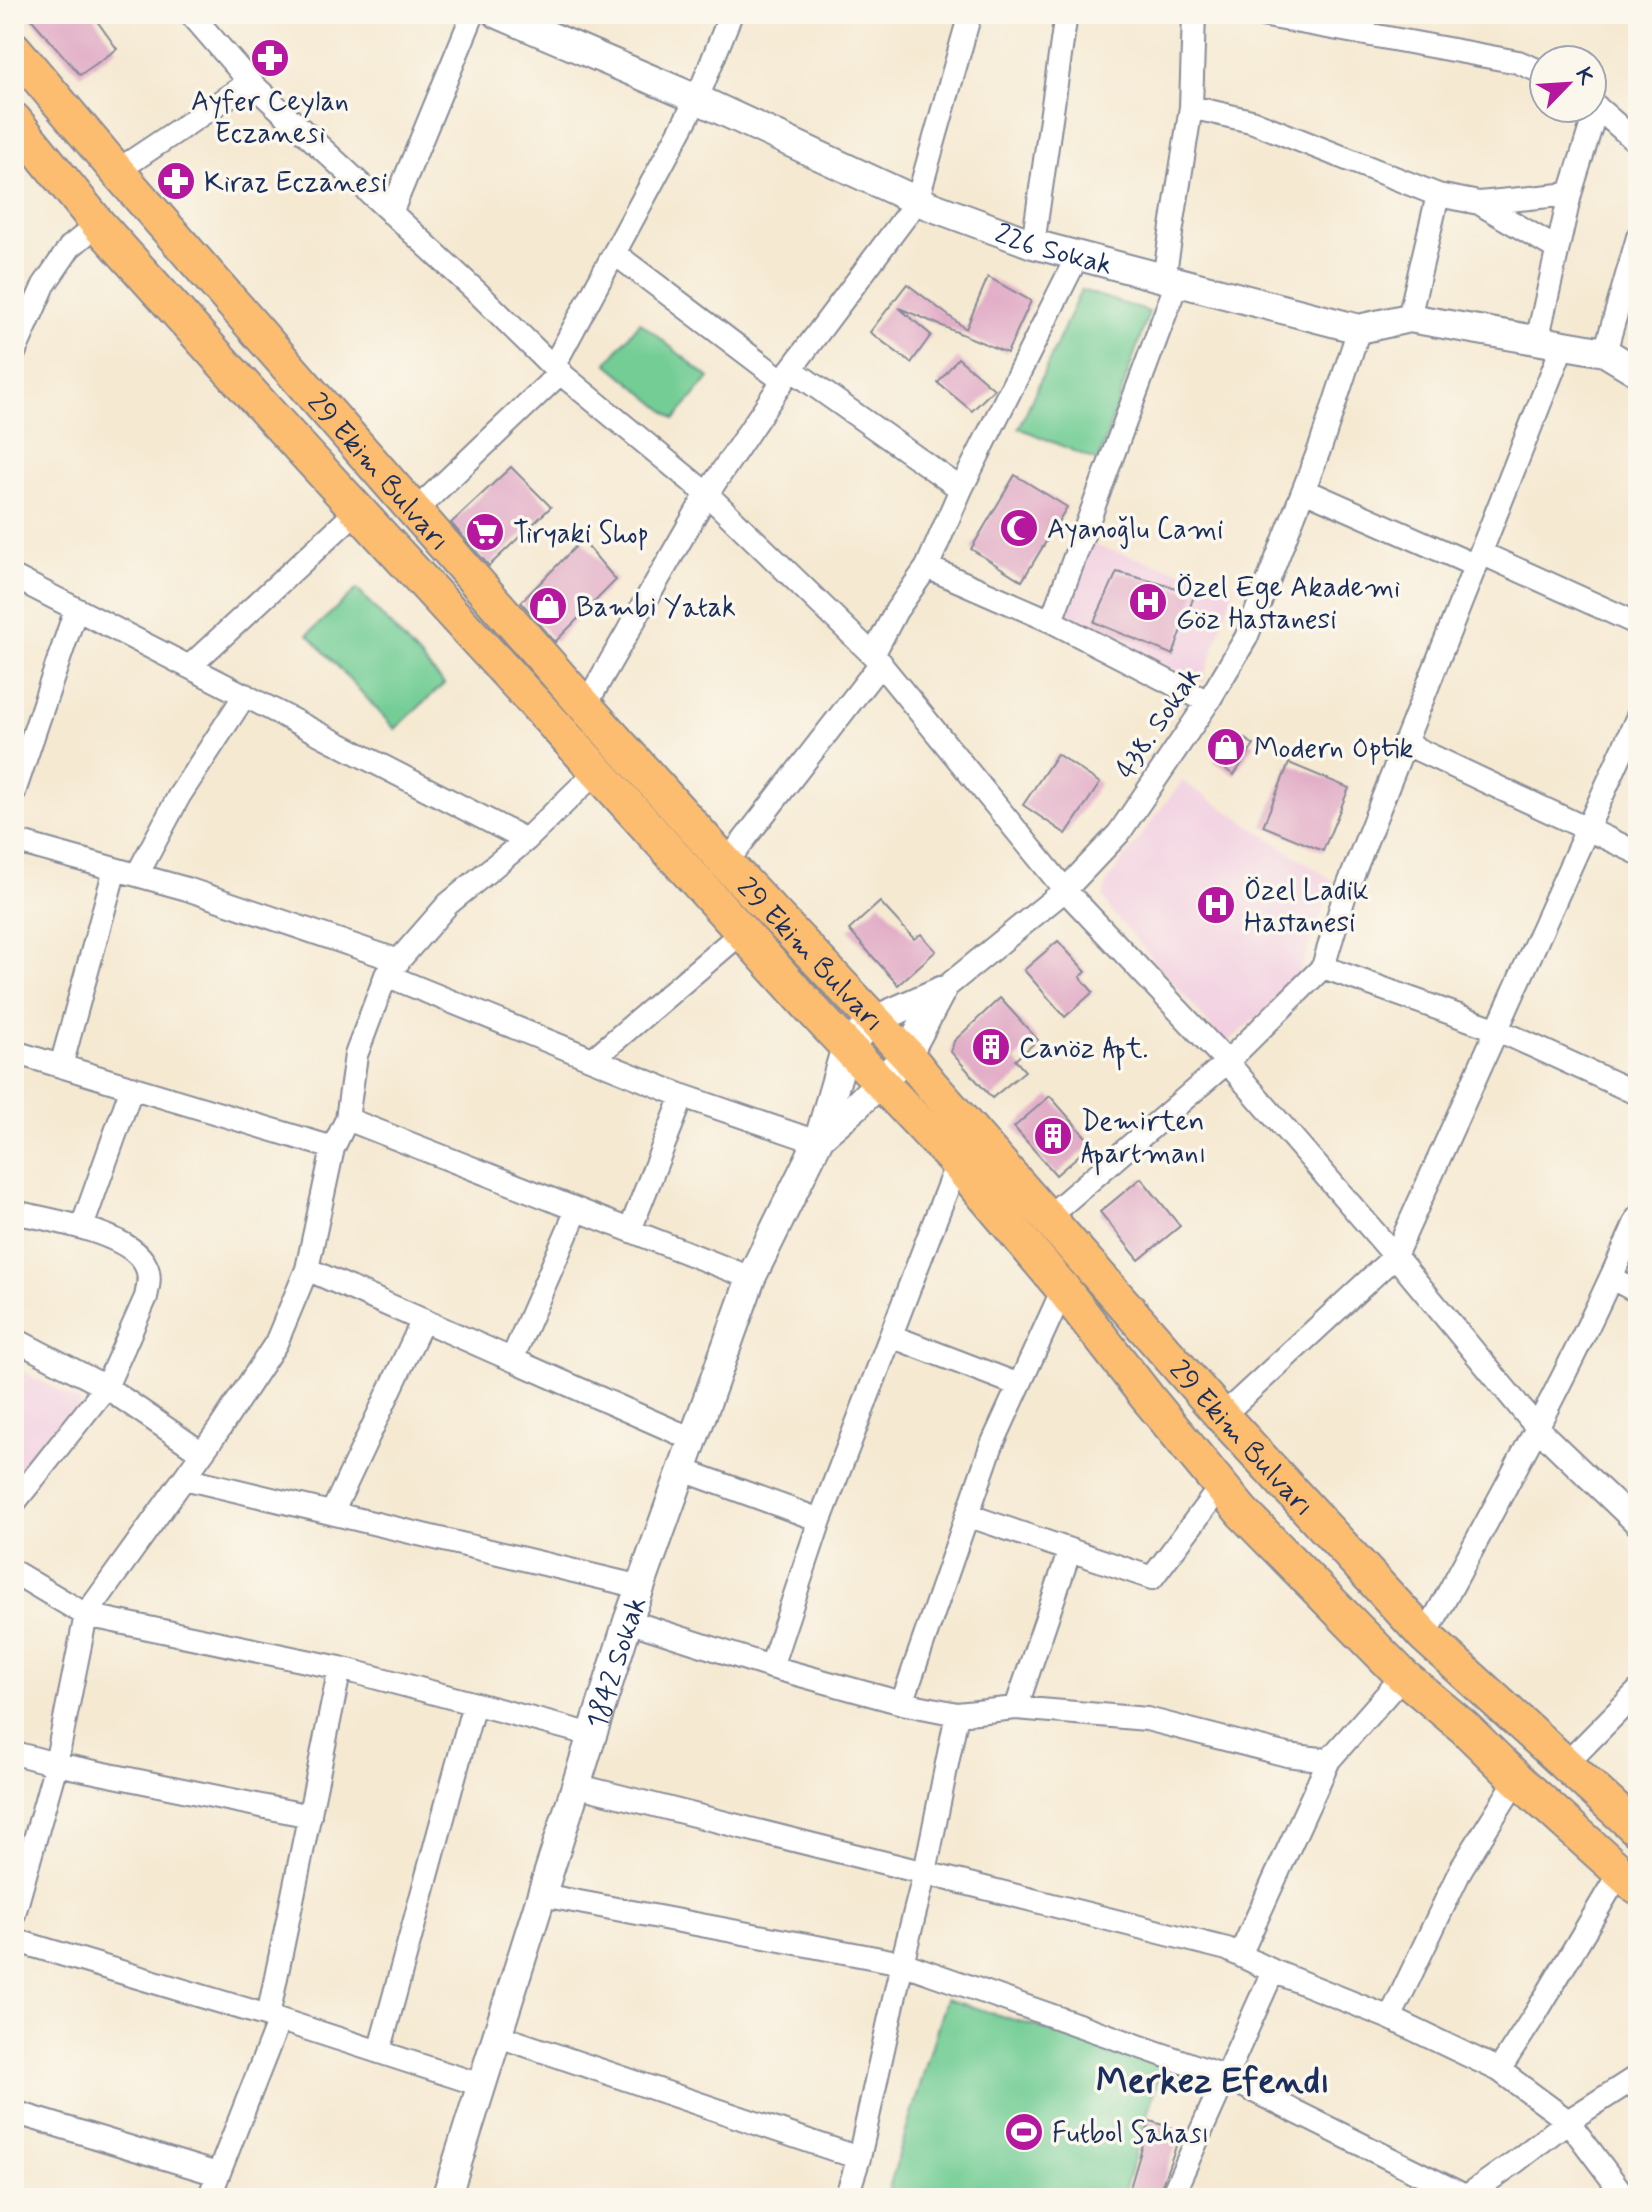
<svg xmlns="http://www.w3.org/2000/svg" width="1652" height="2212" font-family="Mynerve,sans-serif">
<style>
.built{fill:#f2cfe1}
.green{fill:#73cd95;stroke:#477e7a;stroke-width:2}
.building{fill:#e2aec7}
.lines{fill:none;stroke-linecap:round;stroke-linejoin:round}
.minor-casing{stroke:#888c98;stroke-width:26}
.tertiary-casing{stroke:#888c98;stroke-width:32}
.primary-casing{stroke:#888c98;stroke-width:38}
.minor{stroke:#fff;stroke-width:22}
.tertiary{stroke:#fff;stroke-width:28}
.primary{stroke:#fcbd6f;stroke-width:34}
.labels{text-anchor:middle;stroke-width:7;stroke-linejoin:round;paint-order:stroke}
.poi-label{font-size:28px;fill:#1b2f5e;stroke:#fbf7ec;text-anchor:start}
.street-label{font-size:28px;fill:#1b2f5e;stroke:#fbf7ec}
.district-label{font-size:36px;font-weight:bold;fill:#1b2f5e;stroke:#fbf7ec}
</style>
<rect width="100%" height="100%" fill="#fbf7ec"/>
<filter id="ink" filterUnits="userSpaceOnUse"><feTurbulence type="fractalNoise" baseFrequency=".0125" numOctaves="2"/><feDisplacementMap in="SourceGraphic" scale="16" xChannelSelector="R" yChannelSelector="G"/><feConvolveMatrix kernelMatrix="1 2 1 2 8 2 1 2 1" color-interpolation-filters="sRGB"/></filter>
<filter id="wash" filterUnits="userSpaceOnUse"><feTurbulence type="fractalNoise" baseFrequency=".006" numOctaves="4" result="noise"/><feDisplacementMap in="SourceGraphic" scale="32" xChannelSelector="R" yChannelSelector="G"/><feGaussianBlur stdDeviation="1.8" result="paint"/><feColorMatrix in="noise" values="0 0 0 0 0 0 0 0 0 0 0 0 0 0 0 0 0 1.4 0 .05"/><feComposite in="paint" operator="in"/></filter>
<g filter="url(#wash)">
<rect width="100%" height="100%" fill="#f5e9d2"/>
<!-- built -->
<path class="built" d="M1090 544 1234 587 1203 682 1062 618Z
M1182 781 1334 881 1295 983 1226 1044 1112 912 1103 897 1107 882Z
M14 1367 82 1403 14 1492Z"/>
<!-- green -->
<path class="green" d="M1081 290 1149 312 1098 461 1019 428Z
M640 322 709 378 675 419 607 363Z
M357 589 444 684 395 729 308 634Z
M946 1999 1162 2065 1122 2198H886Z"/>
<g id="blocks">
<!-- building -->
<path class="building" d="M27 14H92L117 49 80 75Z
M988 277 1031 301 1007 353 899 308 931 335 911 363 870 332 907 284 966 329Z
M958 358 994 389 972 411 938 383Z
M511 467 551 507 489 566 451 523Z
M1015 475 1067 507 1022 581 971 549Z
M582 540 616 580 555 642 521 602Z
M1117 572 1195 593 1173 655 1094 622Z
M1235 732 1254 745 1234 775 1214 761Z
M1057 754 1100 783 1066 834 1023 805Z
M1289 763 1349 788 1323 851 1263 826Z
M880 902 914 939 921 934 936 951 898 985 849 930Z
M1058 941 1086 972 1080 977 1093 992 1065 1017 1024 970Z
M1000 998 1038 1040 1015 1060 1025 1071 992 1098 951 1052 954 1041Z
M1050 1096 1092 1144 1056 1175 1014 1127Z
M1141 1178 1180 1226 1139 1260 1100 1212Z
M1150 2121 1181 2131 1174 2152 1157 2198H1127Z"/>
</g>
</g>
<g filter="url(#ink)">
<use href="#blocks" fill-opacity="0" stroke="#888c98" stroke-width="2"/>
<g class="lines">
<defs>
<path id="minor" d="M191 14 250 82 478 293 553 367 707 494 873 655 1065 890 1227 1062 1395 1256 1538 1429 1638 1525
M1257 14 1518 62 1544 73
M1592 103 1638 143
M1191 107 1251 121 1438 195 1479 203 1570 194
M117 171 250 82
M1479 203 1557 249
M391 213 473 14
M1033 244 1066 14
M614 253 783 381
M1164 278 1191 107 1194 14
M1409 318 1438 195
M1537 341 1570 194 1597 107
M1605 352 1638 237
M14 353 44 285 70 247 98 224
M553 367 697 99 731 14
M791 369 961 489
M1304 490 1476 566
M413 513 561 372
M1481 553 1638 624
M927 567 1051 621 1208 702
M14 577 526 840
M1051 621 1177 282
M873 655 896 611 927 567 961 489 1077 257
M189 667 358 510
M585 706 707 494 791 369 917 201 970 14
M1404 743 1638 853
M14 792 76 609
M14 841 187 889 399 961
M726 863 881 663
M137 875 179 796 245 695
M1323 967 1498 1030 1638 1094
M386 975 683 1096 817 1142
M941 991 1065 890 1119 833 1208 702 1246 638 1321 445 1359 329
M14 1052 333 1148
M593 1059 742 932
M61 1066 115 869
M347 1119 751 1278
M14 1212C48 1220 131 1232 146 1266 151 1276 148 1287 146 1297L106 1387 14 1503
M1048 1217 1227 1062 1323 967 1345 894 1563 345
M82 1227 132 1087
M630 1230 683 1096
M307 1269 692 1439
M1612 1278 1638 1292
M891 1336 1019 1385
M14 1339 106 1387 202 1453
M512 1359 577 1210
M1222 1416 1395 1256 1638 716
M683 1470 820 1520
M184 1478 641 1587
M332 1513 423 1320
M967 1515 1152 1578 1221 1486
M14 1572 86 1615 340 1668 593 1735
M628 1621 771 1667 902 1703 957 1714 1016 1708 1147 1719 1287 1755 1329 1760 1403 1676
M1425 1636C1500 1498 1576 1361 1638 1217
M771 1667 820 1520 957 1163
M902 1703 991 1447 1063 1289
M1016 1708 1070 1550
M14 1753 56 1764 310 1816
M1565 1765 1638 1691
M575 1785 1227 1949 1273 1971 1390 2018 1499 2070 1568 2121 1626 2198
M542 1895 902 1963 1226 2077 1465 2196
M14 1914 56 1764 86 1615 220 1428 276 1343 307 1269 333 1148 347 1119 356 1055 386 975 448 904 526 840 597 771
M14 1940 268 2016 481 2085
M1240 1955 1329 1760
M268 2016 340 1668
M1390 2018 1461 1869 1517 1779
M496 2035 859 2158
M379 2052 474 1704
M1499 2070 1536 2013 1621 1870
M14 2112 217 2174
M209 2198 279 2020
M846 2198 859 2158 902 1963 925 1872 957 1714
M1171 2198 1273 1971
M1464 2198 1515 2162 1568 2121 1638 2076"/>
<g id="tertiary">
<path id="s1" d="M498 14 697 99 917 201 1033 244 1359 329 1409 318 1605 352 1638 372"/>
<path d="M819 1138 855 1107 907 1055 941 991"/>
<path id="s2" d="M446 2198 628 1621 751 1278 819 1139 846 1047 875 1020 941 991"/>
</g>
<g id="primary">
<path id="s3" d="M14 49 117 171 585 706 726 863 907 1055 931 1085 1222 1416 1425 1636 1638 1830"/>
<path d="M14 120 98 224 273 418 597 771 819 1017 957 1163 1063 1289 1147 1397 1242 1512 1403 1676 1465 1728 1517 1779 1638 1888"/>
</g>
</defs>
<!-- minor casing -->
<use href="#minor" class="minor-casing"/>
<!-- tertiary casing -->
<use href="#tertiary" class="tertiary-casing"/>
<!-- primary casing -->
<use href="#primary" class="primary-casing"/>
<!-- minor -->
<use href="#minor" class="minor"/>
<!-- tertiary -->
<use href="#tertiary" class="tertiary"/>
<!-- primary -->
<use href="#primary" class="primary"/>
</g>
</g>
<!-- icons -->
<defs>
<symbol id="pharmacy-disc" viewBox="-11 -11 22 22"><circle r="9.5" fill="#b5179e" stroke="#fbf7ec"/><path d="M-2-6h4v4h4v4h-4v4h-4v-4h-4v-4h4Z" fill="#fff"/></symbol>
<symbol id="mosque-disc" viewBox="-11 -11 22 22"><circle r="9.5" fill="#b5179e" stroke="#fbf7ec"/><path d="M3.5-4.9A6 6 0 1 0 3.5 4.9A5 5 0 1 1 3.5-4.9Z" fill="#fff"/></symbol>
<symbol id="supermarket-disc" viewBox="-11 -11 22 22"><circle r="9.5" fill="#b5179e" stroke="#fbf7ec"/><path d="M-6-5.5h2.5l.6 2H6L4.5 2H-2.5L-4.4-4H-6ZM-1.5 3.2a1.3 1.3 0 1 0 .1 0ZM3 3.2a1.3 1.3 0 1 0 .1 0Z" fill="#fff"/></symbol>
<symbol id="hospital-disc" viewBox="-11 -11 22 22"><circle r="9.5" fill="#b5179e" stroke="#fbf7ec"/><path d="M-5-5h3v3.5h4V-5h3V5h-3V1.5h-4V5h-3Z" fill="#fff"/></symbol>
<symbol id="shop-disc" viewBox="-11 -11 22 22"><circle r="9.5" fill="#b5179e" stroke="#fbf7ec"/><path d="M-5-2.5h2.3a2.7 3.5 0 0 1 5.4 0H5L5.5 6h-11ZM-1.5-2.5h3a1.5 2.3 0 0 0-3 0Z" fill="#fff"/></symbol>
<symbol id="building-disc" viewBox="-11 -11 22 22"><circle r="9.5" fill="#b5179e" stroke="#fbf7ec"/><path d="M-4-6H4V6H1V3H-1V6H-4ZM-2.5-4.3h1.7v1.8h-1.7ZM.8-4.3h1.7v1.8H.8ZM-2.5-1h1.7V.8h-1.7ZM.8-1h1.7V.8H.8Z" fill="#fff"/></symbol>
<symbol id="stadium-disc" viewBox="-11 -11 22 22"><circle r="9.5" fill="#b5179e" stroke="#fbf7ec"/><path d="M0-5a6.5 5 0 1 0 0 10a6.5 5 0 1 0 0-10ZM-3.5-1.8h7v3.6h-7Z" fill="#fff"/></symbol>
</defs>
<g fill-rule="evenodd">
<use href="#pharmacy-disc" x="248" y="36" width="44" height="44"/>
<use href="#pharmacy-disc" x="154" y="159" width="44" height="44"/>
<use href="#mosque-disc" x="997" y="506" width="44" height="44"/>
<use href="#supermarket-disc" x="463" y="510" width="44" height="44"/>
<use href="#hospital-disc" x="1126" y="580" width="44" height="44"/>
<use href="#shop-disc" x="526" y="584" width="44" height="44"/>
<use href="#shop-disc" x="1204" y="725" width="44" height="44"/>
<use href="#hospital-disc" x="1194" y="883" width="44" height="44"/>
<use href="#building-disc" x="969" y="1025" width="44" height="44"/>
<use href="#building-disc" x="1031" y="1114" width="44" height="44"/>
<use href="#stadium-disc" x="1002" y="2110" width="44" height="44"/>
</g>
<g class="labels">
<!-- poi labels -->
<g class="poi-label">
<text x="270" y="110" text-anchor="middle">Ayfer Ceylan<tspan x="270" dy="32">Eczanesi</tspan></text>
<text x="204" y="191">Kiraz Eczanesi</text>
<text x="1047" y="538">Ayanoğlu Cami</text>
<text x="513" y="542">Tiryaki Shop</text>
<text x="1176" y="596">Özel Ege Akademi<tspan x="1176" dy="32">Göz Hastanesi</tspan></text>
<text x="576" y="616">Bambi Yatak</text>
<text x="1254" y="757">Modern Optik</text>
<text x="1244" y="899">Özel Ladik<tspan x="1244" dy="32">Hastanesi</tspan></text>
<text x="1019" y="1057">Canöz Apt.</text>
<text x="1081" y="1130">Demirten<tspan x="1081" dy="32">Apartmanı</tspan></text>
<text x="1052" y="2142">Futbol Sahası</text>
</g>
<!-- street labels -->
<g class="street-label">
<text dy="10" stroke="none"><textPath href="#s1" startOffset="604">226 Sokak</textPath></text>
<text dy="10" stroke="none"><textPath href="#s3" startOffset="558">29 Ekim Bulvarı</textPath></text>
<text transform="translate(1157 722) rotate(-56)" y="10">438. Sokak</text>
<text dy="10" stroke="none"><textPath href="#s3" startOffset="1206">29 Ekim Bulvarı</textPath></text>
<text dy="10" stroke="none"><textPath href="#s3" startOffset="1854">29 Ekim Bulvarı</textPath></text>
<text dy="10" stroke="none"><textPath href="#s2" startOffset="562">1842 Sokak</textPath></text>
</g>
<!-- district labels -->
<g class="district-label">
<text x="1213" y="2092">Merkez Efendı</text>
</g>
</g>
<!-- margin -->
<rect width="1652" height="2212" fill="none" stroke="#fbf7ec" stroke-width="48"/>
<!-- north arrow -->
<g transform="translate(1568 84) rotate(65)"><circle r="38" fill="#fbf7ec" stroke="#a1a7b3" stroke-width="2"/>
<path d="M0-6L14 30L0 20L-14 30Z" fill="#b5179e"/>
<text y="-12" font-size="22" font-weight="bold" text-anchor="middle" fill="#1b2f5e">K</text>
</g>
</svg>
